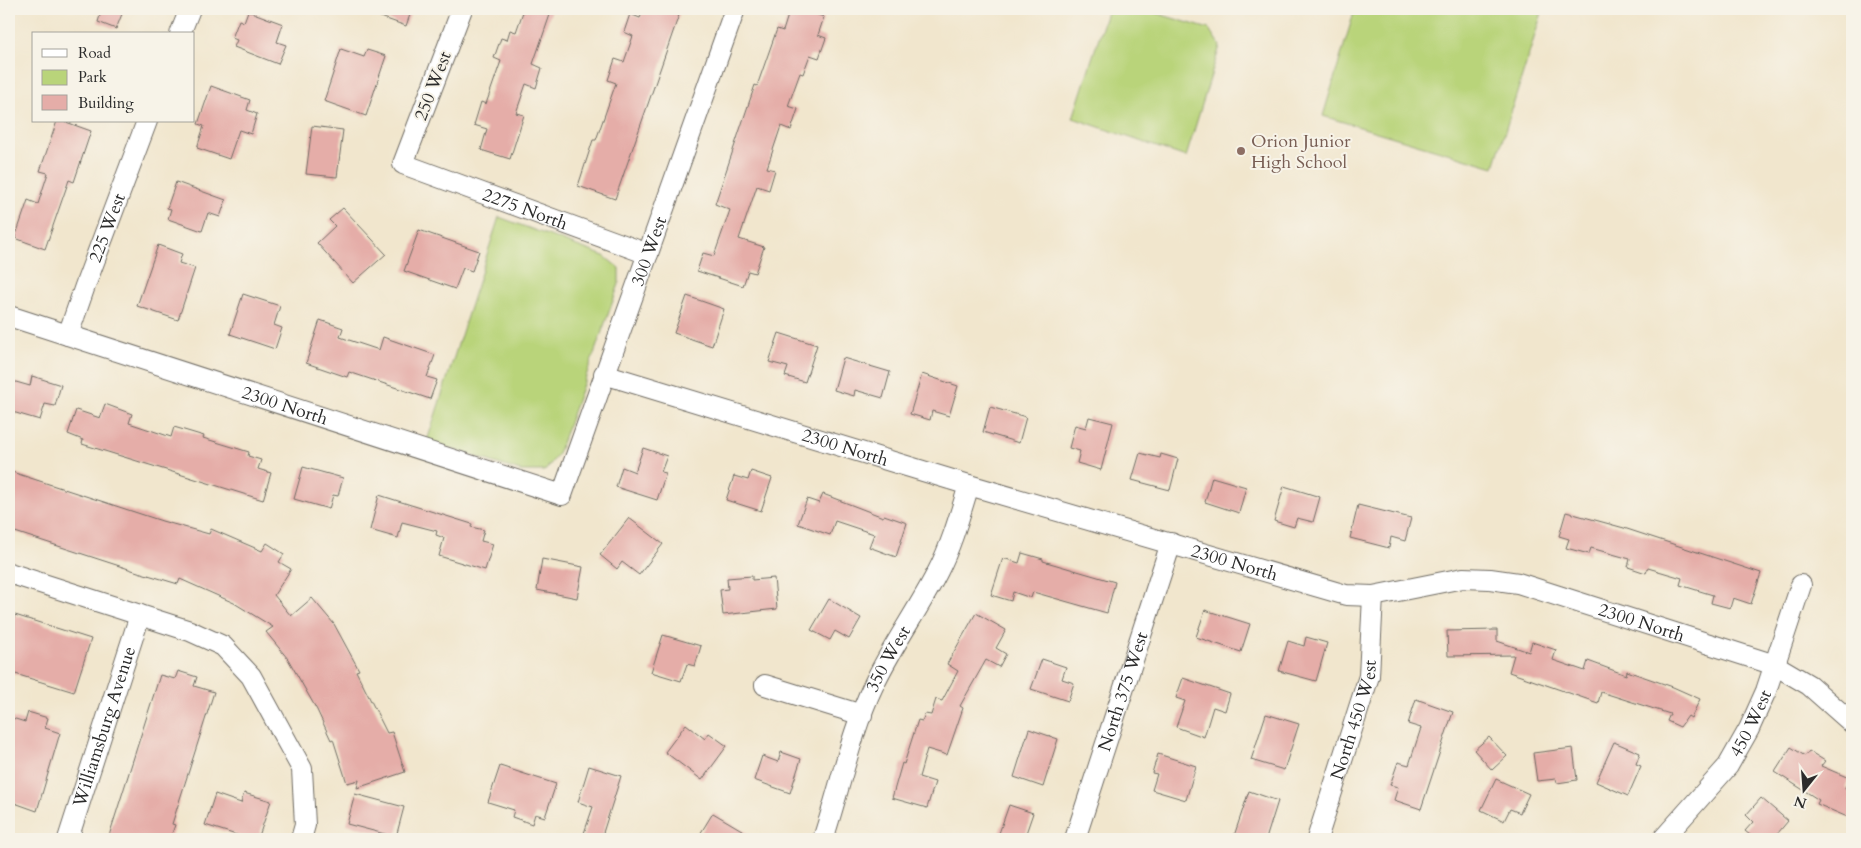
<svg xmlns="http://www.w3.org/2000/svg" width="1861" height="848" font-family="Cardo,serif">
  <rect width="100%" height="100%" fill="#f7f3e8"/>
  <filter id="ink" filterUnits="userSpaceOnUse"><feTurbulence type="fractalNoise" baseFrequency=".02" numOctaves="2"/><feDisplacementMap in="SourceGraphic" scale="10" xChannelSelector="R" yChannelSelector="G"/><feConvolveMatrix kernelMatrix="1 2 1 2 8 2 1 2 1" color-interpolation-filters="sRGB"/></filter>
  <filter id="wash" filterUnits="userSpaceOnUse"><feTurbulence type="fractalNoise" baseFrequency=".0096" numOctaves="4" result="noise"/><feDisplacementMap in="SourceGraphic" scale="20" xChannelSelector="R" yChannelSelector="G"/><feGaussianBlur stdDeviation="1.12" result="paint"/><feColorMatrix in="noise" values="0 0 0 0 0 0 0 0 0 0 0 0 0 0 0 0 0 1.4 0 .05"/><feComposite in="paint" operator="in"/></filter>
  <g filter="url(#wash)">
    <rect width="100%" height="100%" fill="#f1e6cd"/>
    <path fill="#b9d47a" stroke="#728052" d="M1108 9H1142L1209 29 1220 46 1186 157 1073 118Z
      M1355 9H1543L1494 167 1323 116Z
      M499 217 604 256 619 268V284L558 454 545 471H520L427 441Z"/>
    <g id="blocks">
      <path fill="#e5ada8" d="M102 9H124L116 29 98 22Z
        M364 9H412L406 26 364 11Z
        M524 9H552L533 64 542 68 536 88 526 84 516 113 524 115 510 159 481 150 487 129 474 125 481 102 486 104 501 61 494 58 501 38 507 40 510 30 516 32Z
        M644 9H681L615 199 578 186 593 140H596L616 83 608 80 615 59 624 62 633 36 624 32 630 14 640 18Z
        M790 9H802L824 17 818 35 826 38 819 58 810 55 803 74 800 73 788 106 798 109 791 130 781 126 767 168 775 170 769 190 757 186 739 239 764 247 755 273 748 271 743 286 697 271 703 253 714 256 730 210 715 204 755 85 757 86 777 29 783 31Z
        M248 11 283 24 277 42 286 45 278 64 234 47 237 40 232 38 239 20 244 22Z
        M341 49 364 57 367 50 386 56 366 116 324 101Z
        M211 86 250 100 247 110 257 114 251 134 239 130 229 159 197 148 204 126 198 124Z
        M57 121H63L91 131 74 182 69 180 45 249 15 238 28 200 38 204 48 173 40 171Z
        M312 126 343 130 337 177 306 174Z
        M176 182 226 200 220 217 208 213 202 231 168 219 171 209 167 208Z
        M343 208 386 254 353 283 317 243 335 226 329 220Z
        M419 230 479 251 472 271 463 268 455 289 404 271Z
        M158 245 182 254 179 263 195 268 178 320 137 306Z
        M243 294 280 306 274 325 282 328 275 349 230 334Z
        M687 296 724 309 712 346 674 333Z
        M320 320 343 328 340 337 379 350 383 337 435 355 427 377 437 380 430 399 349 372 347 377 306 363Z
        M779 333 817 345 805 382 785 376 788 367 769 362Z
        M843 358 890 372 883 398 855 390 854 396 834 390Z
        M922 374 958 386 949 416 932 411 930 420 910 414Z
        M32 376 61 385 55 406 45 404 40 420 9 411V380L30 386Z
        M105 404 132 414 129 423 171 437 174 427 204 436 203 438 249 452 248 456 261 460 258 469 271 473 263 500 82 444 83 440 68 434 76 410 100 418Z
        M990 407 1026 417 1019 443 983 432Z
        M1089 417 1113 423 1101 470 1077 463 1080 451 1069 448 1075 425 1086 428Z
        M643 448 667 456 661 472 666 473 657 500 616 487 622 467 635 472Z
        M1140 453 1160 458 1161 454 1178 459 1170 490 1132 480Z
        M303 467 343 478 338 496 333 495 329 509 294 499Z
        M9 471 162 521 209 534 211 529 262 551 267 543 284 554 279 562 291 569 274 595 291 616 312 598 334 624 359 670 356 671 387 733 392 732 405 772 357 788 359 780 347 783 333 739 331 740 317 710 288 659 266 632 273 627 234 603 180 579 178 584 138 572 9 530Z
        M751 471 772 478 761 511 726 500 734 476 748 480Z
        M1212 477 1246 487 1239 513 1205 502Z
        M1284 486 1320 497 1313 522 1297 518 1294 527 1274 521Z
        M823 494 883 517 884 515 907 523 896 557 869 547 874 534 835 521 830 535 798 524 807 499 819 503Z
        M379 495 472 524 471 527 484 530 481 541 493 544 485 570 439 556 444 538 436 535 437 531 402 522 398 538 370 530Z
        M1358 505 1411 518 1405 541 1391 537 1389 548 1350 538Z
        M1566 512 1624 528 1761 573 1751 604 1733 598 1730 608 1711 603 1713 595 1680 585 1682 578 1648 568 1646 573 1628 567 1630 559 1591 548 1589 554 1566 548 1569 539 1559 536Z
        M629 518 663 544 639 575 622 562 617 569 600 555Z
        M1022 553 1043 559V561L1115 582 1107 613 1033 592 1031 598 1013 592 1011 601 991 595 1003 558 1019 563Z
        M542 559 583 567 577 598 537 590Z
        M752 576V580L774 578 777 609 723 615 720 590 728 589 727 578Z
        M829 599 861 618 849 639 835 631 830 640 811 630Z
        M1205 610 1250 624 1241 652 1196 637Z
        M976 613 1006 630 996 648 1006 654 999 667 986 660 960 706 963 708 947 755 927 749 919 777 935 782 927 808 892 798 902 763 904 764 918 720 922 721 925 714 931 715 936 699 942 701 958 671 947 664Z
        M15 615 91 639 74 692 9 672V632Z
        M1497 630V641L1529 652 1532 642 1556 650 1553 660 1585 671 1588 661 1626 675 1627 671 1673 687 1700 699 1691 718 1688 716 1680 727 1667 721 1670 714 1601 692 1598 703 1509 672 1514 655 1448 656 1447 631Z
        M663 635 701 646 695 666 687 664 681 681 651 672Z
        M1306 637 1327 643 1316 681 1279 671 1288 641 1304 646Z
        M1042 659 1066 667 1062 679 1074 683 1068 701 1031 689Z
        M178 671 197 677 194 686 214 692 172 824 175 825 170 839H108L160 675 175 679Z
        M1183 678 1230 694 1225 711 1213 707 1204 737 1176 727 1185 701 1176 698Z
        M1416 699 1453 712 1421 809 1394 800 1398 787 1390 785 1398 762 1409 765 1421 728 1408 724Z
        M28 712 48 718 45 728 60 733 37 811 9 801V717L25 722Z
        M1266 714 1299 724 1284 770 1251 760Z
        M686 724 705 739 709 733 727 746 702 780 665 752Z
        M1029 729 1058 739 1043 787 1014 777Z
        M1489 737 1507 756 1492 770 1474 750Z
        M1614 742 1640 753 1636 764 1641 766 1628 796 1596 782Z
        M1791 747 1805 756 1809 751 1825 761 1821 766 1849 778 1845 788 1852 791V819L1817 804 1819 800 1775 772Z
        M1573 748 1577 780 1557 783 1556 779 1537 781 1533 753Z
        M781 752 801 759 790 793 754 780 762 756 778 762Z
        M1158 754 1196 766 1186 800 1152 790 1157 774 1152 773Z
        M500 766 556 784 545 817 535 814 532 824 512 817 514 810 488 802Z
        M589 766 621 776 601 839H582L593 807 578 802Z
        M1496 779 1529 794 1520 813 1510 809 1504 821 1481 810Z
        M1249 791 1278 801 1266 839H1233Z
        M244 793 271 801 258 839H249L205 825 215 794 241 803Z
        M355 794 404 807 396 837 347 824Z
        M1761 798 1788 821 1773 839H1755L1745 831 1753 822 1746 815Z
        M1009 805 1033 813 1024 839H997Z
        M713 813 757 839H697Z"/>
    </g>
  </g>
  <g filter="url(#ink)">
    <use href="#blocks" fill-opacity="0" stroke="#706c64" stroke-width="1"/>
    <g fill="none" stroke-linecap="round" stroke-linejoin="round">
      <defs>
        <g id="street">
          <path id="s1" d="M462 9 403 164 648 254"/>
          <path d="M180 34 190 9"/>
          <path id="s2" d="M9 316 562 495 735 9"/>
          <path id="s3" d="M68 335 85 286 147 121"/>
          <path id="s4" d="M604 374 969 485 1346 595 1373 596 1463 578 1490 579 1518 583 1775 665 1809 685 1852 723"/>
          <path d="M9 573 190 631 223 646 251 676 302 769 305 825 301 839"/>
          <path d="M765 685 862 715"/>
          <path id="s5" d="M68 839 140 615"/>
          <path id="s6" d="M823 839C840 788 851 732 874 684 893 644 919 609 938 571 952 544 960 514 969 485"/>
          <path id="s7" d="M1075 839 1171 543"/>
          <path id="s8" d="M1317 839 1369 676 1373 596"/>
          <path id="s9" d="M1663 839 1728 766 1749 729 1766 691 1801 585"/>
        </g>
      </defs>
      <use href="#street" stroke="#706c64" stroke-width="22"/>
      <use href="#street" stroke="#fff" stroke-width="20"/>
    </g>
  </g>
  <circle fill="#8d6e63" stroke="#f7f3e8" stroke-width="2" cx="1241" cy="151" r="5"/>
  <g text-anchor="middle" dominant-baseline="central" stroke-width="4" stroke-linejoin="round" paint-order="stroke">
    <g font-size="18" fill="#2b2b2b" stroke="#f7f3e8">
      <text transform="translate(433 86) rotate(-69)">250 West</text>
      <text stroke="none"><textPath href="#s1" startOffset="296">2275 North</textPath></text>
      <text stroke="none"><textPath href="#s3" startOffset="114">225 West</textPath></text>
      <text stroke="none"><textPath href="#s2" startOffset="840">300 West</textPath></text>
      <text stroke="none"><textPath href="#s2" startOffset="290">2300 North</textPath></text>
      <text stroke="none"><textPath href="#s4" startOffset="252">2300 North</textPath></text>
      <text stroke="none"><textPath href="#s4" startOffset="658">2300 North</textPath></text>
      <text stroke="none"><textPath href="#s4" startOffset="1078">2300 North</textPath></text>
      <text stroke="none"><textPath href="#s6" startOffset="192">350 West</textPath></text>
      <text stroke="none"><textPath href="#s7" startOffset="155">North 375 West</textPath></text>
      <text stroke="none"><textPath href="#s8" startOffset="125">North 450 West</textPath></text>
      <text stroke="none"><textPath href="#s9" startOffset="146">450 West</textPath></text>
      <text stroke="none"><textPath href="#s5" startOffset="118">Williamsburg Avenue</textPath></text>
    </g>
    <g font-size="18" fill="#785e54" stroke="#f7f3e8" text-anchor="start">
      <text x="1251" y="141">Orion Junior<tspan x="1251" dy="21">High School</tspan></text>
    </g>
  </g>
  <rect width="1861" height="848" fill="none" stroke="#f7f3e8" stroke-width="30"/>
  <rect x="32" y="32" width="162" height="90" fill="#f7f3e8" stroke="#a5a39c"/>
  <rect x="42" y="49" width="25" height="8" fill="#ffffff" stroke="#a5a39c"/>
  <text x="78" y="58" font-size="15" fill="#2b2b2b">Road</text>
  <rect x="42" y="70" width="25" height="15" fill="#b9d47a" stroke="#a5a39c"/>
  <text x="78" y="82" font-size="15" fill="#2b2b2b">Park</text>
  <rect x="42" y="95" width="25" height="15" fill="#e5ada8" stroke="#a5a39c"/>
  <text x="78" y="108" font-size="15" fill="#2b2b2b">Building</text>
  <g transform="translate(1804 790) rotate(197)" stroke="#f7f3e8" stroke-width="4" paint-order="stroke">
  <path d="M0-4L9 19L0 12L-9 19Z" fill="#2b2b2b"/>
  <text y="-8" font-size="14" font-weight="bold" text-anchor="middle" fill="#2b2b2b">N</text>
  </g>
</svg>
